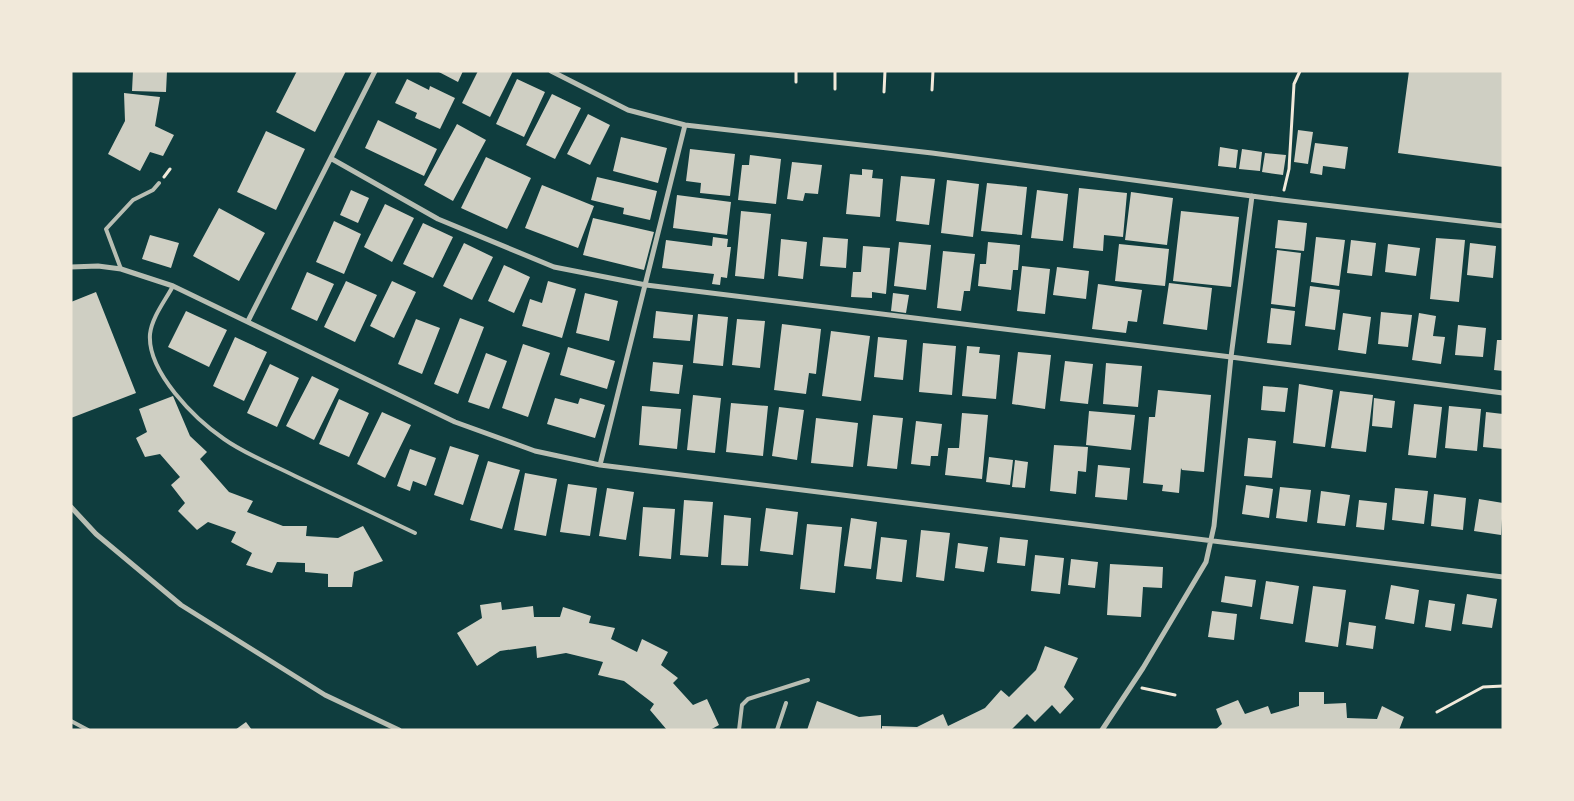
<svg xmlns="http://www.w3.org/2000/svg" width="1574" height="801" font-family="'Times New Roman',serif">
  <rect width="100%" height="100%" fill="#0f3d3e"/>
  <path fill="#cfcfc3" d="M133 71H167L166 92 132 91Z
    M297 71H346L315 132 276 112Z
    M437 71H463L458 82Z
    M478 71H513L490 117 462 103Z
    M1409 71H1503V167L1398 153Z
    M407 79 429 90 430 86 455 98 440 129 415 118 417 113 395 103Z
    M517 79 545 92 524 137 496 124Z
    M124 93 160 97 155 126 174 135 163 156 150 152 140 171 108 154 125 121Z
    M552 94 581 108 555 159 526 145Z
    M588 114 610 125 590 165 567 154Z
    M378 120 437 149 424 176 365 148Z
    M457 124 486 140 453 201 424 185Z
    M1298 130 1313 132 1308 164 1294 162Z
    M266 131 305 149 276 210 237 192Z
    M621 137 667 148 658 183 613 171Z
    M1315 143 1348 147 1345 169 1323 166 1322 175 1310 173Z
    M1220 147 1238 150 1236 168 1218 166Z
    M690 149 735 154 730 196 700 193 701 183 686 181Z
    M1242 149 1262 152 1260 171 1239 169Z
    M1265 153 1286 155 1283 175 1262 172Z
    M750 155 781 159 776 204 738 200 742 165H749Z
    M486 157 531 178 507 229 461 208Z
    M792 162 822 165 818 194 805 193 803 201 787 199Z
    M862 169 873 170 872 178 883 179 880 217 846 214 850 174 862 175Z
    M901 176 935 179 929 225 896 221Z
    M597 177 657 191 650 220 623 214 624 208 591 200Z
    M947 180 979 184 973 237 941 233Z
    M987 183 1027 187 1022 235 981 231Z
    M542 185 594 206 578 248 525 228Z
    M1079 188 1127 193 1123 237 1104 235 1103 251 1073 248Z
    M351 190 369 198 358 223 340 215Z
    M1037 190 1068 194 1063 241 1031 238Z
    M1131 192 1173 198 1167 245 1125 240Z
    M677 195 731 202 727 235 673 228Z
    M385 204 414 218 392 262 364 247Z
    M219 208 265 233 239 281 193 256Z
    M741 211 771 214 764 279 735 276Z
    M1181 211 1239 217 1231 287 1173 281Z
    M593 218 654 232 644 270 583 255Z
    M1278 220 1307 223 1304 251 1275 248Z
    M334 221 361 234 344 274 316 262Z
    M423 223 453 237 433 278 403 264Z
    M150 235 179 243 171 268 142 259Z
    M713 237 728 239 727 247H731L727 278 721 277 720 285 712 284 714 274 662 268 666 240 712 246Z
    M823 237 848 239 846 268 820 266Z
    M1316 237 1345 240 1339 286 1311 282Z
    M1436 238 1465 240 1459 302 1430 299Z
    M781 239 807 242 803 279 778 276Z
    M1351 240 1376 243 1372 276 1347 273Z
    M899 242 931 245 926 290 894 286Z
    M988 242 1020 245 1018 270H1013L1011 290 978 286 980 264H986Z
    M464 243 493 257 472 300 443 286Z
    M1470 243 1496 246 1493 278 1467 275Z
    M1119 244 1169 249 1165 286 1115 281Z
    M1388 244 1420 248 1416 276 1385 272Z
    M863 246 890 248 886 294 872 292V298L851 297 853 272H861Z
    M1277 250 1301 253 1295 307 1271 304Z
    M943 251 975 254 970 291H964L961 311 937 308Z
    M504 265 530 277 514 313 488 301Z
    M1022 266 1050 269 1045 314 1017 311Z
    M1057 267 1089 271 1086 299 1053 295Z
    M307 272 334 284 317 321 291 309Z
    M346 281 377 295 355 342 324 327Z
    M392 281 416 292 394 338 370 326Z
    M548 281 576 289 562 338 522 326 530 299 542 303Z
    M1169 283 1212 288 1207 330 1163 324Z
    M1098 284 1142 290 1137 322 1128 321 1126 333 1092 329Z
    M1310 286 1340 290 1335 330 1305 326Z
    M96 292 136 393 71 418V302Z
    M585 293 618 301 609 341 576 333Z
    M893 293 909 295 906 313 891 311Z
    M1271 308 1295 311 1291 345 1267 343Z
    M186 311 227 330 209 367 168 347Z
    M656 311 693 315 690 341 653 338Z
    M1381 312 1412 315 1408 347 1378 344Z
    M1343 313 1371 317 1366 354 1338 350Z
    M1419 313 1436 316 1433 336 1445 337 1441 364 1412 360Z
    M698 314 728 317 723 366 693 363Z
    M460 318 484 327 458 394 434 384Z
    M416 319 440 328 422 374 398 364Z
    M737 319 765 321 760 368 732 365Z
    M782 324 821 329 816 374 809 373 806 394 774 390Z
    M1458 325 1486 328 1483 357 1455 355Z
    M831 331 870 336 861 401 822 396Z
    M235 337 267 352 244 401 213 386Z
    M878 337 907 340 903 380 874 377Z
    M1497 340H1503V371L1494 370Z
    M923 343 956 346 952 395 919 392Z
    M523 344 550 353 528 417 502 408Z
    M967 346 980 347 979 353 1000 355 996 399 962 396Z
    M568 347 615 361 607 389 560 375Z
    M1018 352 1051 355 1045 409 1012 404Z
    M486 353 507 361 489 409 468 402Z
    M1065 361 1093 364 1088 404 1060 401Z
    M653 362 683 365 679 394 650 391Z
    M1106 363 1142 366 1138 407 1103 404Z
    M270 364 299 378 277 427 247 413Z
    M312 376 339 389 314 440 286 426Z
    M1299 384 1333 390 1325 447 1293 443Z
    M1263 386 1288 388 1285 412 1261 410Z
    M1158 390 1211 395 1204 472 1182 470 1181 468 1179 493 1162 491 1163 485 1143 483 1149 417H1155Z
    M1340 391 1373 395 1366 452 1331 448Z
    M693 395 721 398 715 453 687 450Z
    M173 396 190 436 207 452 200 459 229 492 253 501 247 512 283 526H307L306 536 338 538 363 526 383 561 354 572 352 587H328V574L305 572V563L277 562 272 573 246 565 252 553 231 542 236 532 208 522 197 530 178 511 185 503 171 485 180 477 160 454 145 457 136 438 147 432 139 409Z
    M555 398 578 404 580 398 605 405 595 438 547 424Z
    M1374 398 1395 401 1392 428 1372 426Z
    M339 399 369 413 349 457 319 444Z
    M731 403 768 406 763 456 726 452Z
    M1414 404 1442 407 1436 458 1408 455Z
    M642 406 681 409 677 449 639 445Z
    M1449 406 1481 409 1477 451 1445 448Z
    M779 407 804 410 797 460 772 456Z
    M1089 411 1135 415 1131 450 1086 445Z
    M382 412 411 425 385 478 357 464Z
    M1486 412 1503 414V449L1483 447Z
    M962 413 988 415 982 479 945 475 948 448H959Z
    M873 415 903 418 897 469 867 466Z
    M816 418 858 423 853 467 811 463Z
    M916 421 942 424 938 456H931L930 466 911 464Z
    M1248 438 1276 441 1272 478 1244 476Z
    M1054 445 1088 447 1086 472 1078 471 1076 494 1050 491Z
    M450 446 479 455 463 505 434 495Z
    M410 449 436 458 426 486 413 481 410 491 397 486Z
    M989 457 1013 460 1010 485 986 482Z
    M1015 460 1028 462 1025 488 1012 487Z
    M488 461 520 470 502 529 470 520Z
    M1098 465 1130 468 1127 500 1095 497Z
    M525 473 557 479 546 536 514 530Z
    M568 484 597 488 590 536 560 532Z
    M1246 485 1273 489 1269 518 1242 514Z
    M1280 487 1311 490 1307 522 1276 518Z
    M607 488 634 492 626 540 599 536Z
    M1395 488 1428 491 1424 524 1392 520Z
    M1321 491 1350 495 1345 526 1317 523Z
    M1434 494 1466 498 1463 530 1431 526Z
    M1479 499 1503 503 1501 535 1474 531Z
    M684 500 713 502 708 557 680 555Z
    M1359 500 1387 503 1384 530 1356 527Z
    M643 507 675 509 671 559 639 556Z
    M766 508 798 512 793 555 760 551Z
    M724 515 751 518 748 566 721 565Z
    M851 518 877 522 871 569 844 566Z
    M807 524 842 527 835 593 800 589Z
    M921 530 950 533 944 581 916 577Z
    M881 537 907 540 902 582 876 579Z
    M1000 537 1028 540 1025 566 997 563Z
    M958 543 988 547 984 572 955 568Z
    M1035 555 1064 558 1060 594 1031 591Z
    M1071 559 1098 562 1095 588 1068 585Z
    M1110 564 1163 567 1162 588 1143 587 1141 617 1107 615Z
    M1225 576 1256 580 1252 607 1221 602Z
    M1266 581 1299 586 1293 624 1260 619Z
    M1391 585 1419 590 1414 624 1385 619Z
    M1313 586 1346 590 1338 647 1305 642Z
    M1467 594 1497 599 1492 628 1462 624Z
    M1429 600 1455 604 1451 631 1425 627Z
    M501 602 502 610 533 606 534 617H560L563 607 591 616 589 623 615 628 611 639 637 652 642 639 668 652 661 665 678 678 673 683 693 705 707 699 719 725 710 730H667L650 710 654 704 624 681 598 675 603 662 566 653 537 658 536 646 500 651 477 666 457 633 482 618 480 605Z
    M1212 611 1237 614 1234 640 1208 637Z
    M1349 622 1376 626 1373 649 1346 645Z
    M1045 646 1078 658 1064 687 1074 699 1060 714 1052 705 1035 722 1027 714 1011 730H882V726L917 727 943 714 948 726 985 708 1001 690 1009 697 1036 670Z
    M1299 692H1324V704L1346 703 1347 718 1377 719 1382 706 1404 717 1399 730H1215L1222 724 1216 709 1238 700 1245 714 1268 706 1271 714 1299 706Z
    M817 701 859 717 881 715V730H807Z
    M246 722 252 730H235Z"/>
  <g fill="none" stroke-linecap="round" stroke-linejoin="round">
    <path stroke="#f1e9da" stroke-width="3" d="M796 82V71
      M835 89V71
      M932 90 933 71
      M884 92 885 71
      M164 177 170 169
      M1284 190 1289 169 1294 84 1300 71
      M1142 688 1175 695
      M1437 712 1483 687 1503 686"/>
    <path stroke="#b8beb3" stroke-width="4" d="M121 269 106 229 133 200 153 190 159 183
      M173 286C165 301 152 317 150 334 147 372 195 419 224 439 245 454 271 464 295 476 335 495 375 514 415 533
      M71 721 88 730
      M739 730 742 705 748 699 808 680
      M777 730 786 703"/>
    <path stroke="#b8beb3" stroke-width="5" d="M551 71 628 110 685 125 932 153 1282 200 1503 226
      M332 159 438 219 554 267 646 285 1231 357 1503 393
      M71 267 98 266 121 269 173 286 455 422 535 451 600 465 1503 577
      M248 321 375 71
      M600 465 685 125
      M71 507 96 534 181 605 325 695 399 730
      M1102 730 1143 668 1206 562 1214 526 1231 357 1252 196"/>
  </g>
  <rect width="1574" height="801" fill="none" stroke="#f1e9da" stroke-width="145"/>
</svg>
